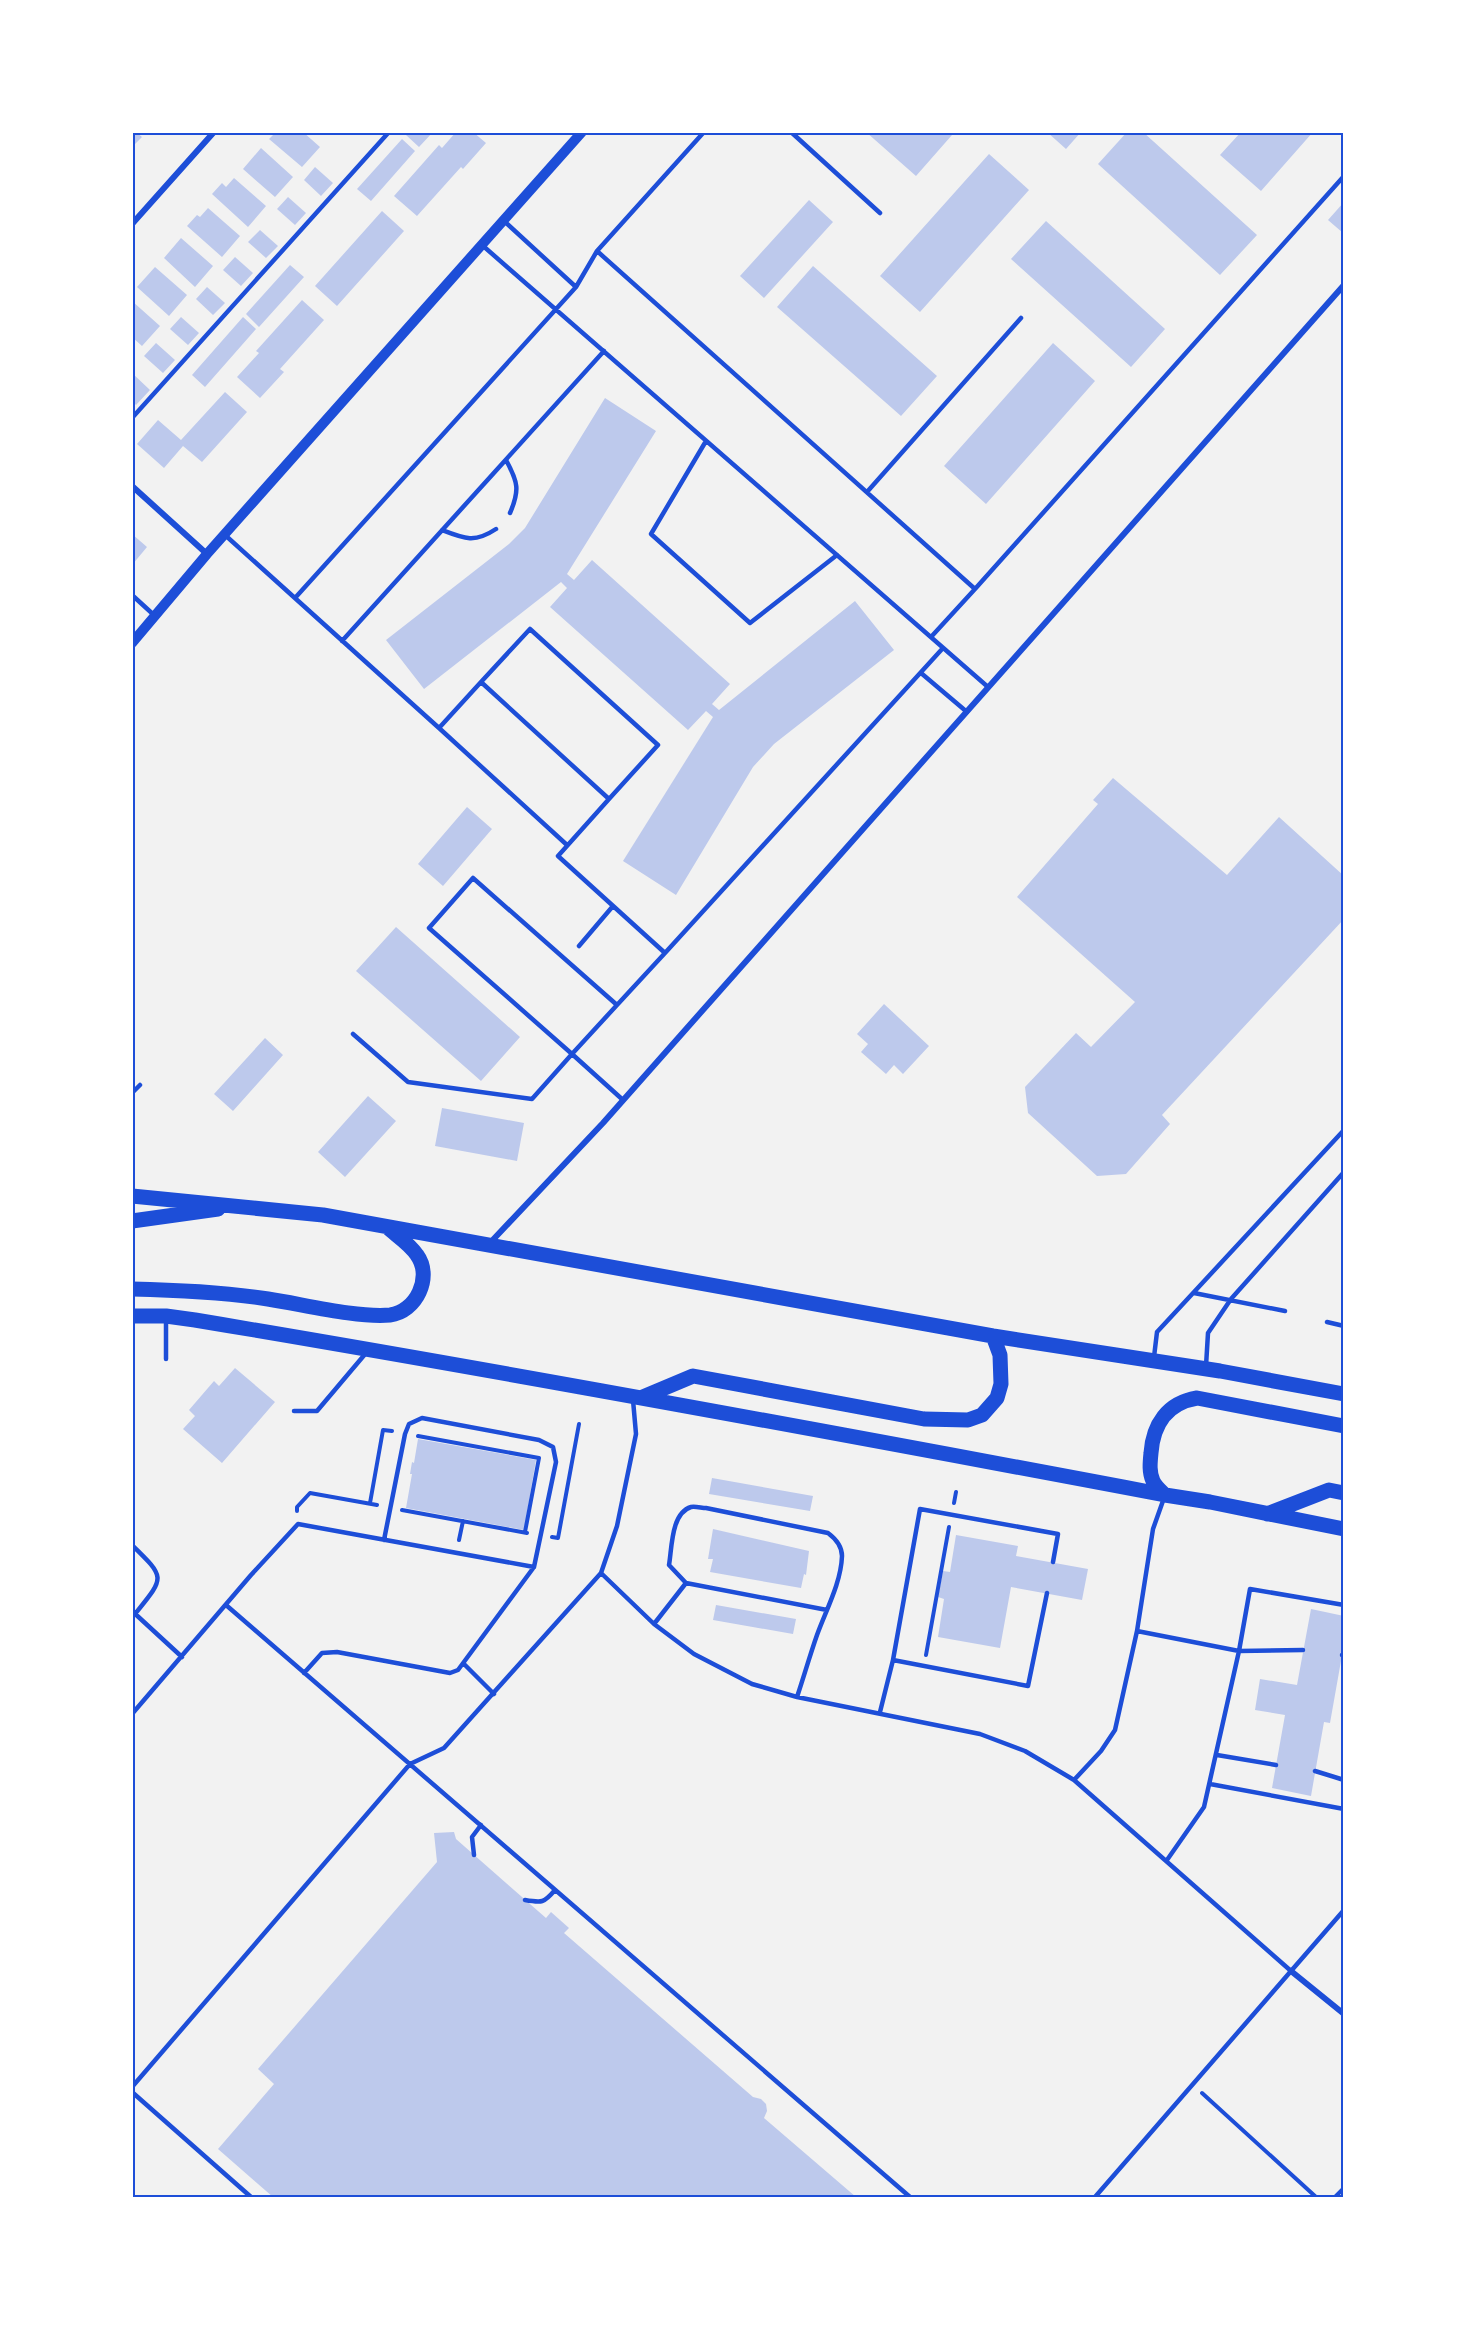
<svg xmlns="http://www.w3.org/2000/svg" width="1476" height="2329" font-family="Ubuntu,sans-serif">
  <rect width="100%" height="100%" fill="#f2f2f2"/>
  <path fill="#bdc9ec" d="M132 132H136L142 137 132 147Z
    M276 132H303L320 147 302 167 269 139Z
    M409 132H433L419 147 406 135Z
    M456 132H473L486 143 463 169 461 167 417 216 394 196 439 145 442 148Z
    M866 132H949L952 135 916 176Z
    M1047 132H1081L1066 149Z
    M1127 132H1143L1257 235 1220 275 1098 164Z
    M1241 132H1313L1261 191 1220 155Z
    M402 139 415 151 371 201 357 189Z
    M261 148 293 177 275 197 243 169Z
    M989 154 1029 190 920 312 880 276Z
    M315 167 333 183 321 196 304 180Z
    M234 178 266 206 248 227 212 194 222 183 226 187Z
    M288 197 306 213 295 225 277 209Z
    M809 200 833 222 764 298 740 276Z
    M1344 202V231L1343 233 1328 220Z
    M208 208 240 236 222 257 187 226 197 215 200 217Z
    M382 211 404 231 337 306 315 286Z
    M1046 221 1165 329 1131 367 1011 259Z
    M260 230 278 246 266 258 248 242Z
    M181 238 213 266 195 287 164 258Z
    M235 257 253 273 241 286 223 270Z
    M290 265 304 277 259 327 246 314Z
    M813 266 937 376 901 416 777 307Z
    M155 267 187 295 169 316 137 287Z
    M207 287 225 303 213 315 196 299Z
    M302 300 324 320 280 369 284 372 260 398 237 377 259 353 256 351Z
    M132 301 160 326 142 346 132 337Z
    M181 317 199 333 188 345 170 329Z
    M243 317 256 329 205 387 192 375Z
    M156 343 175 360 163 373 144 356Z
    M1053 343 1095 381 986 504 944 466Z
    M132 373 150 390 136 405 132 401Z
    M225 392 247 412 202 462 183 446 164 468 137 444 158 420 181 440Z
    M605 398 656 431 567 574 574 580 592 560 730 684 712 704 719 710 855 601 894 650 774 744 753 767 676 895 623 861 713 717 706 711 688 730 550 607 567 588 561 582 424 689 386 640 509 544 525 528Z
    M132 534 147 547 132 565Z
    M1113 778 1227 875 1279 817 1344 876V919L1162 1115 1170 1124 1126 1174 1097 1176 1028 1113 1025 1087 1076 1033 1091 1047 1135 1002 1017 897 1098 804 1093 800Z
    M467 807 492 829 443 886 418 864Z
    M396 927 520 1037 481 1081 356 971Z
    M884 1004 929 1046 903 1074 894 1065 886 1074 861 1052 868 1044 857 1034Z
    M265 1038 283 1055 233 1111 214 1094Z
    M368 1096 396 1121 345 1177 318 1152Z
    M442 1108 524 1123 517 1161 435 1146Z
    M235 1368 275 1402 222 1463 183 1429 195 1416 189 1410 214 1381 219 1386Z
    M418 1439 536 1460 524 1530 406 1508 412 1474H410L412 1462 414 1463Z
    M712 1478 813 1496 810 1511 709 1494Z
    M713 1529 809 1551 806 1575 804 1574 801 1588 710 1572 713 1559H708Z
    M956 1535 1018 1546 1016 1556 1088 1569 1082 1600 1011 1587 1000 1648 938 1637 944 1599 938 1597 943 1571 950 1572Z
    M716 1605 796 1619 793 1634 713 1620Z
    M1311 1609 1344 1616V1644L1330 1723 1324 1722 1311 1796 1272 1788 1285 1715 1255 1710 1260 1679 1297 1685Z
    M454 1832 456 1839 546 1918 551 1912 569 1928 564 1933 753 2097 761 2099 766 2104 767 2111 764 2118 856 2197H273L218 2149 274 2084 258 2069 437 1862 434 1833Z"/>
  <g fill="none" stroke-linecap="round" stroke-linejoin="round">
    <path stroke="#1d4ed8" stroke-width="4" d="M418 1436 539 1458 525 1532
      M370 1503 383 1430 392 1431
      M954 1503 956 1492
      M402 1510 527 1533
      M297 1511V1507L310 1493 377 1505
      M552 1537 558 1538 579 1424
      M459 1540 463 1521
      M926 1655 949 1527
      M1202 2093 1316 2197
      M1335 2197 1344 2188"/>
    <path stroke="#1d4ed8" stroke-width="4.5" d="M704 132 597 251 975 589 1344 176
      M791 132 880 213
      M504 221 576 287
      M482 245 988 687
      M132 418 389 132
      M706 441 651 534 750 623 837 555
      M506 460C518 482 520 490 510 513
      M867 492 1021 318
      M442 530C465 539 475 543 496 529
      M225 535 439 728 481 682
      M132 595 155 616
      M295 598 576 287 597 251
      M931 637 975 589
      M342 641 604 351
      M921 673 967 712
      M439 728 567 845
      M609 799 658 745 530 629 481 682 609 799 558 856 665 953 943 648
      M579 946 613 906
      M617 1005 665 953
      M353 1034 408 1082 532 1099 572 1054 429 928 473 878 617 1005 572 1054 623 1100
      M132 1093 140 1085
      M1194 1293 1285 1311
      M166 1319V1359
      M1327 1322 1344 1326
      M1154 1357 1157 1332 1344 1130
      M1206 1366 1208 1333 1231 1299 1344 1172
      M294 1411H317L366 1353
      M132 1545C166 1578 165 1577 135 1614
      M601 1573 654 1624 694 1654 752 1684 797 1697 980 1734 1025 1751 1074 1780 1291 1971
      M1047 1593 1028 1686 893 1660 920 1509 1058 1534 1053 1562
      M226 1605 910 2197
      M132 1611 182 1657
      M654 1624 686 1583
      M1137 1631 1239 1651 1303 1650
      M1342 1655H1344
      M464 1664 494 1694
      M304 1673 322 1653 337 1652 450 1673 458 1670 534 1567 556 1462 553 1447 539 1440 422 1418 409 1424 405 1434 384 1540
      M797 1697C804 1676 810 1655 817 1635 826 1610 841 1583 842 1556 842 1546 836 1539 828 1533L706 1508C702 1508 695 1506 691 1507 671 1513 672 1548 669 1565L686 1583 827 1610
      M880 1712 893 1660
      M132 1714 251 1575 298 1524 534 1567
      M1217 1755 1276 1765
      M1315 1771 1344 1780
      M1074 1780 1101 1751 1115 1730 1137 1631 1153 1529 1164 1498
      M1210 1784 1344 1809
      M474 1855 472 1837 481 1825
      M1167 1860 1204 1807 1239 1651 1250 1589 1344 1605
      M525 1900C542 1903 544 1903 555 1890
      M132 2087 410 1764 444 1748 601 1573 617 1526 636 1434 633 1400
      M132 2092 251 2197
      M1095 2197 1344 1910"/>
    <path stroke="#1d4ed8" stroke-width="6" d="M132 224 214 132
      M132 486 207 554
      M489 1244 603 1123 1344 285
      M1291 1971 1344 2014"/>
    <path stroke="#1d4ed8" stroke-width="10" d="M132 643 207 554 582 132"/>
    <path stroke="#1d4ed8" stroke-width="15" d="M132 1196 323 1215 993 1336 1220 1371 1344 1394
      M132 1221 218 1209
      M132 1289C177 1290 223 1292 268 1299 302 1304 357 1318 390 1315 416 1312 433 1277 417 1255 410 1244 397 1236 387 1227
      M132 1316H166L195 1320C519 1374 842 1434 1165 1495L1210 1502 1344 1529
      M643 1397 693 1376 924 1419 968 1420 982 1415 997 1398 1001 1384 1000 1355 993 1336
      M1165 1495C1161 1491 1156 1487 1153 1481 1149 1472 1150 1463 1151 1453 1153 1425 1167 1403 1197 1398L1344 1426
      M1267 1514 1329 1490 1344 1493"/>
  </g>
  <rect width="1476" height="2329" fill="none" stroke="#ffffff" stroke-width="267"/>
  <rect x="134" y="134" width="1208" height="2062" fill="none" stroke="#1d4ed8" stroke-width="2"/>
</svg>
